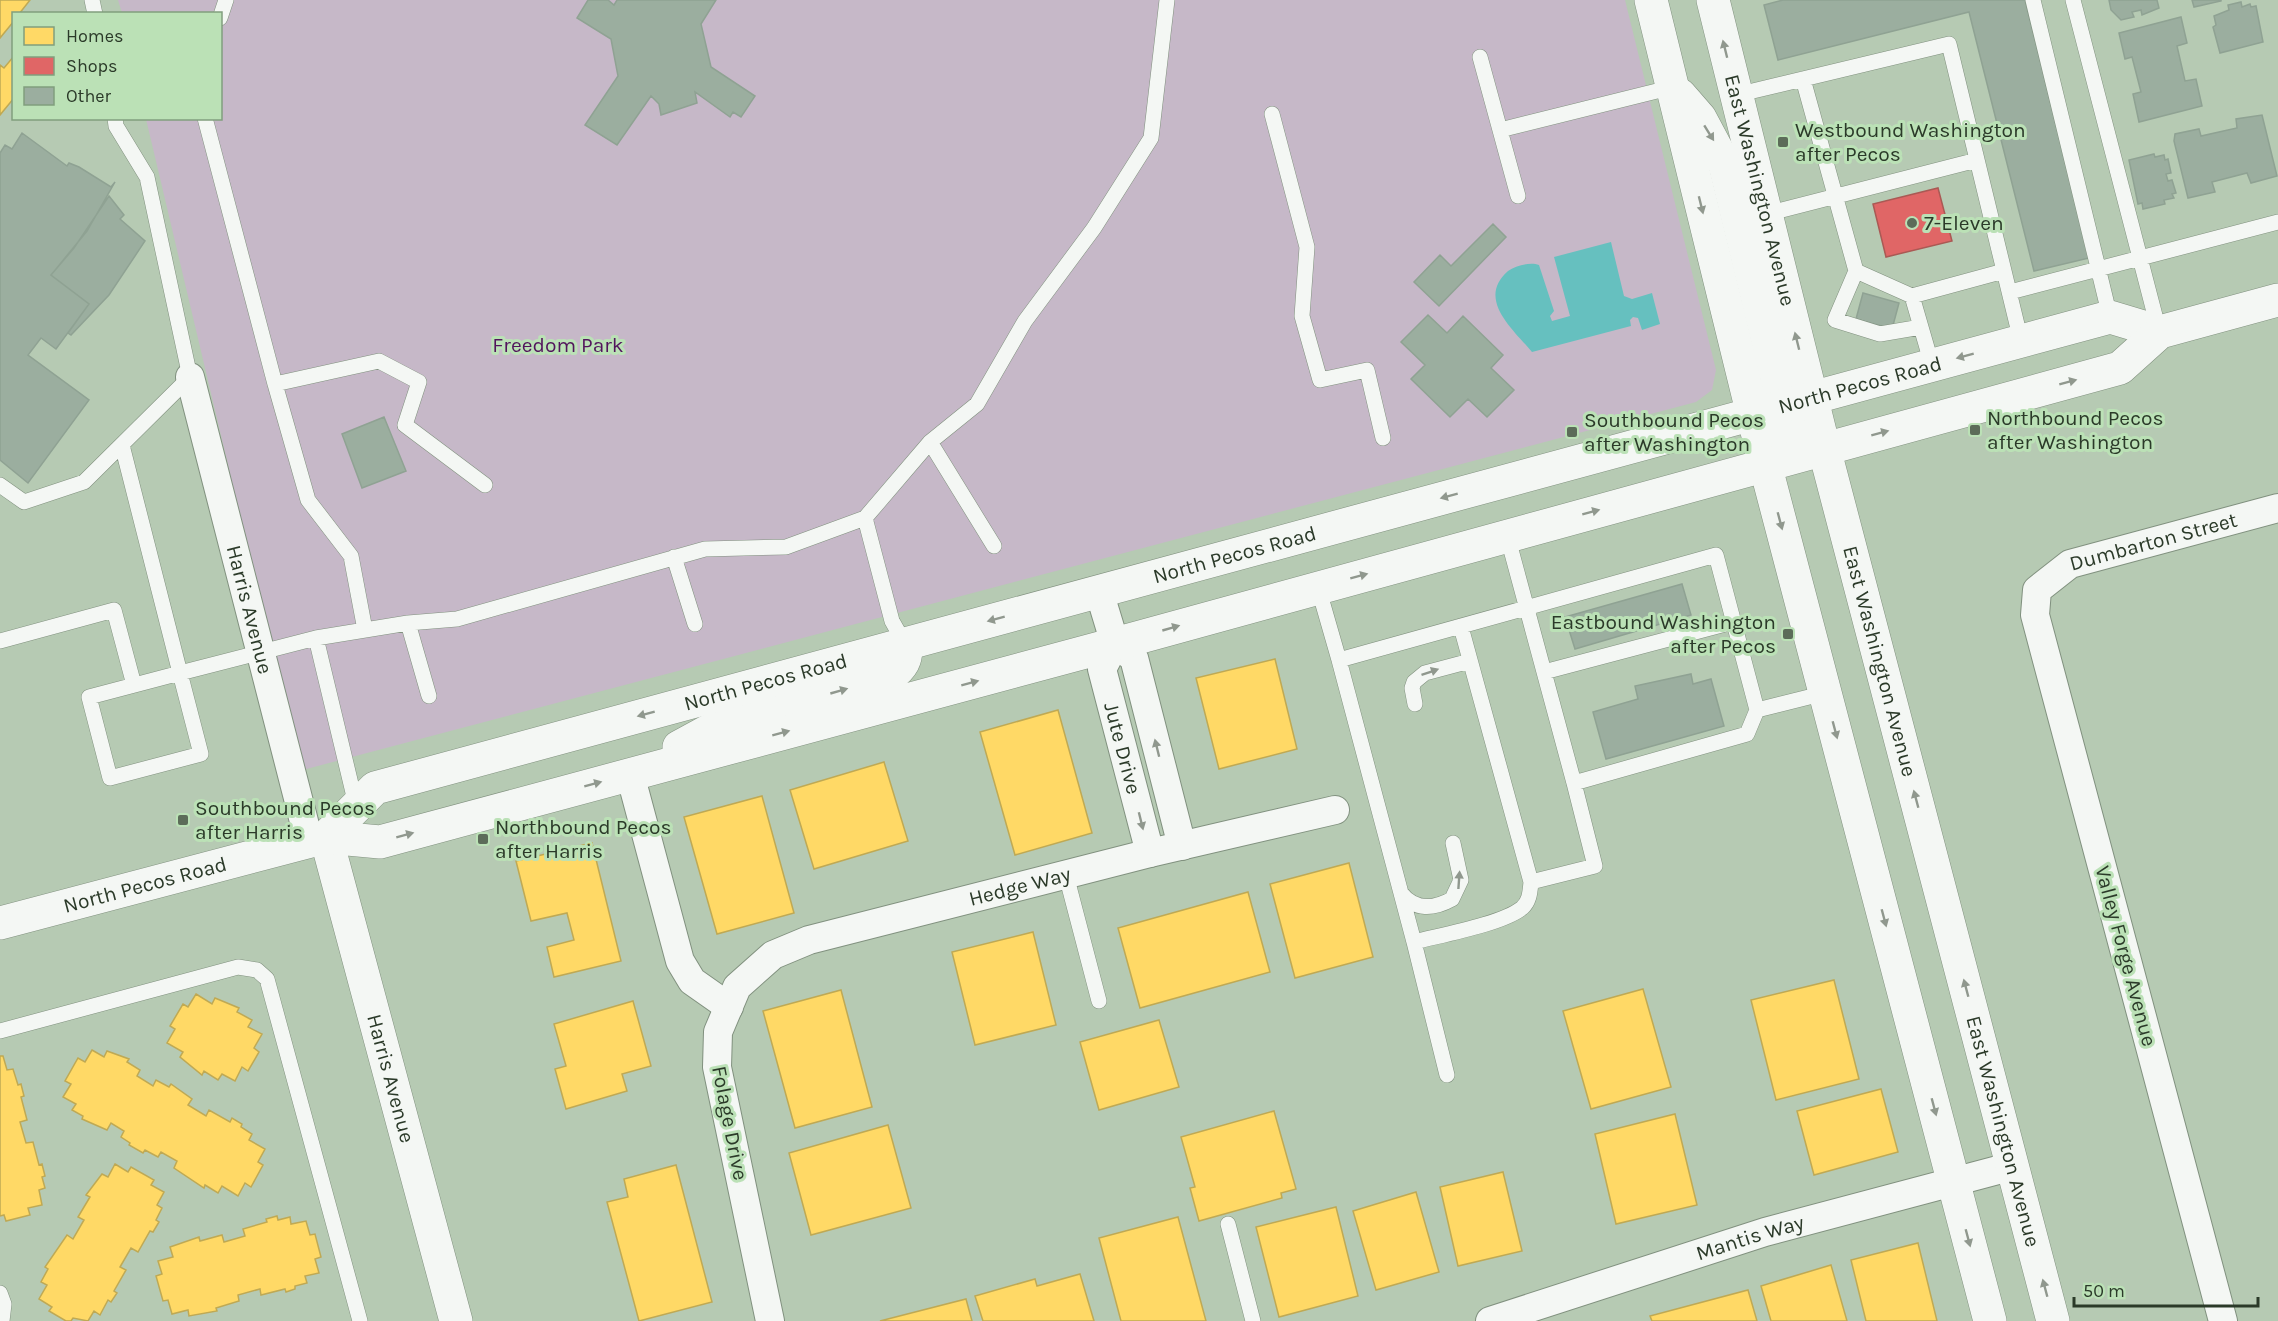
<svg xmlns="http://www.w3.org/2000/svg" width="2278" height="1321" font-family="Karla,sans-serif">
  <rect width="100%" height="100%" fill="#b6cab3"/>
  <path fill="#c6b8c8" d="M118 0H1625L1716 370 1712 390 1696 402 295 772 228 465 146 119 220 118V14L122 13Z"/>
  <path fill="#66c0bf" d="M1611 242 1624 296 1632 299 1652 293 1660 324 1642 330 1638 318 1633 317 1630 320 1631 326 1532 352C1513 329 1476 299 1508 271 1516 265 1531 262 1539 265L1554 311 1550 316 1552 321 1570 316 1554 257Z"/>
  <path fill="#ffd966" stroke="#bfa954" stroke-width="1.5" d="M0 0H30L19 14H14V21L0 38Z
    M14 56V98L0 115V65L4 68Z
    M1275 659 1297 749 1219 769 1196 678Z
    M1058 710 1092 833 1015 855 980 732Z
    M884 762 908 841 814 869 790 790Z
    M762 796 794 913 717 934 684 817Z
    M592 843 621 961 554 977 547 947 574 940 567 913 531 921 516 861Z
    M1349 863 1373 957 1295 978 1270 884Z
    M1248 892 1270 972 1140 1008 1118 928Z
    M1033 932 1056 1025 975 1045 952 952Z
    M1834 980 1859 1079 1776 1100 1751 1000Z
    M1643 989 1671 1087 1591 1109 1563 1011Z
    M841 990 872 1107 795 1128 763 1011Z
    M196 994 212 1004 215 998 239 1008 237 1012 252 1020 248 1027 262 1034 254 1048 259 1052 248 1071 242 1067 235 1081 222 1074 218 1080 204 1071 202 1075 180 1057 183 1052 167 1043 175 1029 170 1026 183 1004 188 1007Z
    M633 1001 651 1066 622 1074 627 1091 566 1109 555 1069 566 1066 554 1024Z
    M1159 1020 1179 1087 1099 1110 1080 1042Z
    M92 1050 104 1057 107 1051 129 1059 127 1062 140 1070 137 1076 153 1086 156 1080 169 1087 171 1084 192 1099 188 1105 206 1116 209 1110 230 1122 232 1118 242 1124 241 1127 252 1134 249 1140 265 1149 258 1162 263 1165 251 1187 245 1183 238 1196 222 1186 218 1193 205 1185 204 1188 174 1168 177 1161 161 1152 158 1157 145 1150 143 1153 129 1145 130 1143 121 1137 124 1131 111 1123 107 1130 82 1119 83 1116 72 1110 76 1104 63 1097 71 1084 65 1081 78 1058 85 1062Z
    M0 1056H3L7 1070 13 1069 18 1085 21 1084 24 1096 21 1097 27 1120 20 1122 26 1143 33 1142 39 1165 42 1164 45 1176 42 1177 45 1188 39 1190 42 1205 28 1208 30 1215 6 1221 4 1215 0 1216Z
    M1881 1089 1898 1152 1814 1175 1797 1111Z
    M1274 1111 1296 1189 1281 1193 1282 1198 1199 1221 1190 1188 1195 1187 1181 1137Z
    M1675 1114 1697 1205 1616 1224 1595 1134Z
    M888 1125 911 1208 811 1235 789 1153Z
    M115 1164 128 1172 131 1167 154 1180 151 1185 164 1192 157 1205 162 1208 156 1220 159 1222 153 1232 150 1231 138 1252 131 1248 120 1267 126 1270 114 1291 117 1293 111 1302 108 1300 100 1315 94 1311 88 1321 73 1318 71 1321H66L49 1311 52 1307 39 1299 47 1285 41 1282 48 1269 45 1267 67 1235 73 1239 84 1220 78 1217 90 1197 86 1195 102 1174 108 1177Z
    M676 1165 712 1302 639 1321 607 1202 628 1197 624 1179Z
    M1503 1172 1522 1251 1458 1266 1440 1187Z
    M1416 1192 1439 1272 1376 1290 1353 1211Z
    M1336 1207 1358 1296 1279 1317 1256 1227Z
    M277 1216 278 1220 290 1217 291 1224 306 1221 310 1235 315 1234 321 1257 315 1259 319 1273 305 1276 307 1283 295 1286V1289L286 1292 285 1289 261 1295 260 1289 238 1295 239 1301 216 1308 217 1311 189 1316 188 1310 172 1314 168 1300 163 1301 156 1276 162 1274 158 1261 173 1257 170 1247 199 1237 200 1241 222 1235 224 1242 245 1236 243 1229 267 1222 266 1219Z
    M1178 1217 1206 1321H1121L1099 1238Z
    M1918 1243 1937 1321H1866L1851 1260Z
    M1831 1265 1847 1321H1771L1761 1286Z
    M1080 1274 1094 1321H983L975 1296 1035 1279 1037 1286Z
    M1748 1290 1757 1321H1652L1650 1316Z
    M966 1299 972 1321H880Z"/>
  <path fill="#e06666" stroke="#aa5954" stroke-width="1.5" d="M1938 188 1952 241 1886 257 1873 204Z"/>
  <path fill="#9bae9f" stroke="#8fa293" stroke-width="1.5" d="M588 0H608L614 5 617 0H716L701 24 711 67 755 96 741 117 733 112 730 117 695 92 697 103 661 115 659 104 651 96 617 145 585 125 618 76 611 39 577 18Z
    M1783 0H2025L2089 258 2034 271 1969 12 1778 60 1764 5Z
    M2109 0H2157L2159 8 2142 15 2141 10 2132 12 2134 17 2121 20 2111 10Z
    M2192 0H2221V1L2194 7Z
    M2241 2 2242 7 2250 4 2251 7 2256 6 2263 42 2220 53 2213 27 2216 25 2214 16 2229 10 2228 5Z
    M2181 17 2187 43 2177 46 2185 81 2196 79 2202 106 2139 122 2133 94 2141 92 2132 57 2125 59 2119 33Z
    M2262 115 2277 176 2251 183 2247 173 2212 182 2215 192 2188 198 2174 141 2175 134 2199 129 2201 136 2237 128 2236 119Z
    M22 133 67 166 69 163 79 167 111 187 115 182 87 231 51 275 89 304 56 349 41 338 28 355 89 400 28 483 0 460V153L5 145 12 149Z
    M2154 154 2155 157 2164 155 2165 160 2168 159 2171 173 2166 174 2168 181 2172 180 2176 193 2172 194 2174 198 2164 200 2165 204 2143 209 2142 203 2138 204 2129 160Z
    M109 196 124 215 120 219 145 241 109 295 71 335 68 333 89 304 51 275 74 248Z
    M1493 224 1506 237 1439 306 1414 282 1440 255 1451 266Z
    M1863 293 1899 303 1892 329 1856 319Z
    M1428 315 1447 333 1463 316 1503 355 1491 368 1514 390 1487 417 1468 399 1450 417 1411 379 1425 365 1401 342Z
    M384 417 406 471 362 488 342 434Z
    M1682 584 1691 615 1575 649 1565 617Z
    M1691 674 1693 684 1711 679 1724 726 1606 759 1593 712 1638 699 1635 686Z"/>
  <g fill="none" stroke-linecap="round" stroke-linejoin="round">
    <defs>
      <path id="service" d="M92 0 95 14
        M2033 0 2110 317
        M2073 0 2159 331
        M220 18 226 0
        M1480 57 1518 196
        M1803 79 1856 271 1912 296 2004 271
        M1736 95 1949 44 2021 341
        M1272 114 1307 247 1302 316 1320 380 1367 370 1383 438
        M205 118 275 384
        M1500 130 1673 87
        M1766 214 1977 160
        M1856 271 1835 320 1880 334 1921 327
        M2010 292 2278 222
        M1912 296 1932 365
        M930 442 994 546
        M122 445 180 673 316 638 356 805
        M0 485 24 502 84 482 190 377 147 177 116 126 115 118
        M865 518 892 621 905 644
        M1507 535 1574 783 1747 734 1757 710
        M674 557 695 624
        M1318 587 1339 660 1716 555 1757 710 1825 693
        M408 623 457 619 705 549 786 547 865 518 930 442 977 404 1025 321 1094 228 1151 138 1167 0
        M1461 627 1531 882 1595 866 1574 783
        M365 630 351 556 308 500 275 384 379 361 419 382 405 425 485 485
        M316 638 408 623 429 696
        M0 641 114 610 134 685
        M1339 660 1414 942
        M1544 672 1733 622
        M180 673 201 754 110 778 89 697Z
        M1415 704 1412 688 1414 682 1425 673 1470 661
        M1066 875 1099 1001
        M1401 893C1415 911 1434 909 1452 899L1461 880 1453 843
        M0 1031 238 967 257 970 267 979 360 1321
        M1447 1075 1414 942C1441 935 1502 924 1522 908 1530 901 1530 891 1531 882
        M1228 1224 1253 1321
        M0 1293 4 1304 2 1321"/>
      <g id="minor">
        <path id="s1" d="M190 377 309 841"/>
        <path d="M1099 591 1115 644 1134 658 1182 846"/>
        <path id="s2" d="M1115 644 1102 669 1150 853"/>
        <path d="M630 774 680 961 692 981 729 1007"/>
        <path id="s3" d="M770 1321 717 1067 718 1032 737 987 773 955 809 940 1150 853 1335 810"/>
        <path id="s4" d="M1490 1321 1765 1232 2013 1166"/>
        <path id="s5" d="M2223 1321 2035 615 2037 590 2070 564 2278 508"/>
      </g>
      <g id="tertiary">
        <path id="s6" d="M326 837 456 1321"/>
      </g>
      <g id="secondary">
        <path d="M1651 0 1765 464 1990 1321"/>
        <path id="s7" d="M1713 0 1824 448 2053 1321"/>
        <path d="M1680 95 1700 118 1725 165 1796 456"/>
        <path d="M679 747 725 722 890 676C902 667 908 659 905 644"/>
        <path id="s8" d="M326 837 375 788 2110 317 2160 332"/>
        <path id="s9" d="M0 923 326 837 380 842 1115 644 2120 368 2160 332 2278 300"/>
      </g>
    </defs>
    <use href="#service" stroke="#81917f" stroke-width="16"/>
    <use href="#minor" stroke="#81917f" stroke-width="30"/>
    <use href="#tertiary" stroke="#81917f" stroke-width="34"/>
    <use href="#secondary" stroke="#81917f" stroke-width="34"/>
    <use href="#service" stroke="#f4f7f4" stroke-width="15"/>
    <use href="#minor" stroke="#f4f7f4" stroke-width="28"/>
    <use href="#tertiary" stroke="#f4f7f4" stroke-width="33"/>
    <use href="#secondary" stroke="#f4f7f4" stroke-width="33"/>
  </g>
  <defs><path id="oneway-solid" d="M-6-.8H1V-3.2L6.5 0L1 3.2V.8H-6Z" transform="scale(1.5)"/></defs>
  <g fill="#90988e">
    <use href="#oneway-solid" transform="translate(1725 49) rotate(-104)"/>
    <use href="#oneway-solid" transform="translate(1709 133) rotate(58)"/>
    <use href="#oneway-solid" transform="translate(1701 205) rotate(76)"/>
    <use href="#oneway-solid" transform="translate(1797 341) rotate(-104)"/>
    <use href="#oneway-solid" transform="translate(1965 356) rotate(165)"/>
    <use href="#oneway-solid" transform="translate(2068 382) rotate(-15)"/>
    <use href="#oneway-solid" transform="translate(1880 433) rotate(-15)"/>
    <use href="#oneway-solid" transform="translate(1449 496) rotate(165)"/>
    <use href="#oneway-solid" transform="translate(1591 512) rotate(-15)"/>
    <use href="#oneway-solid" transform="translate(1780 521) rotate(75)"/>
    <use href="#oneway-solid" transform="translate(1359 576) rotate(-15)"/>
    <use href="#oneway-solid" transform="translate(996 619) rotate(165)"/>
    <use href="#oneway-solid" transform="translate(1171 628) rotate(-16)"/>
    <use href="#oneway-solid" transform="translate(1430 672) rotate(-19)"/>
    <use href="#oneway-solid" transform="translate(970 683) rotate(-15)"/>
    <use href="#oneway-solid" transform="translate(839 691) rotate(-16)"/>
    <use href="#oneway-solid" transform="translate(646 714) rotate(165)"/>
    <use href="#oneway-solid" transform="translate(1835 730) rotate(75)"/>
    <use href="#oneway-solid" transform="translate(781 733) rotate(-15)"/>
    <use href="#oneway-solid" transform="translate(1157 748) rotate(-104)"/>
    <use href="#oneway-solid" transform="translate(593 784) rotate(-15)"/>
    <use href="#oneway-solid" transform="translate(1916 799) rotate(-105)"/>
    <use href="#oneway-solid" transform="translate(1141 821) rotate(76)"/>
    <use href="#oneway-solid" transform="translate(405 835) rotate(-15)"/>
    <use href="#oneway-solid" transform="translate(1459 880) rotate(-86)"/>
    <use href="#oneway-solid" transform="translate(1884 918) rotate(75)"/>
    <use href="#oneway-solid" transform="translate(1966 988) rotate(-105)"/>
    <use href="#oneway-solid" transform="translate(1934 1107) rotate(75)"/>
    <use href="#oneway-solid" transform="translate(1968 1238) rotate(75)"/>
    <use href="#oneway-solid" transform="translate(2045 1288) rotate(-105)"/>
  </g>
  <g fill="#5c6c59" stroke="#bbe1b6" stroke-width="2">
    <rect x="1777" y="136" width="12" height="12" rx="3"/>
    <circle cx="1912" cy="223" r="6"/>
    <rect x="1969" y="424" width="12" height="12" rx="3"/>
    <rect x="1566" y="426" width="12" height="12" rx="3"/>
    <rect x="1782" y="628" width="12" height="12" rx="3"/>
    <rect x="177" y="814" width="12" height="12" rx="3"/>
    <rect x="477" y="833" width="12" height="12" rx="3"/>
  </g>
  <g text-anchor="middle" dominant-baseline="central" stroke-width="6" stroke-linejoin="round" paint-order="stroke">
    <g font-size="21" fill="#2b3a29" stroke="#bbe1b6" text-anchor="start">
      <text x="1795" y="130">Westbound Washington<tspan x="1795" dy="24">after Pecos</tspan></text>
      <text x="1924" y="223">7-Eleven</text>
      <text x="1987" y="418">Northbound Pecos<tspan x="1987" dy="24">after Washington</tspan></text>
      <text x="1584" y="420">Southbound Pecos<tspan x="1584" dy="24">after Washington</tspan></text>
      <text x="1776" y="622" text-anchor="end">Eastbound Washington<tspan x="1776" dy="24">after Pecos</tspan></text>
      <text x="195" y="808">Southbound Pecos<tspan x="195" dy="24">after Harris</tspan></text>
      <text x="495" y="827">Northbound Pecos<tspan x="495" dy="24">after Harris</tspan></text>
    </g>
    <g font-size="21" fill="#2b3a29" stroke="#bbe1b6">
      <text stroke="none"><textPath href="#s7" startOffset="196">East Washington Avenue</textPath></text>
      <text stroke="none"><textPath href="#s8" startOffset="1608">North Pecos Road</textPath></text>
      <text stroke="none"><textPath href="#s5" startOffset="884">Dumbarton Street</textPath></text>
      <text stroke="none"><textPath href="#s8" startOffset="960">North Pecos Road</textPath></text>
      <text stroke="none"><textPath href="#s1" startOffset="240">Harris Avenue</textPath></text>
      <text stroke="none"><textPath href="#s7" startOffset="682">East Washington Avenue</textPath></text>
      <text stroke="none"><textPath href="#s8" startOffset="474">North Pecos Road</textPath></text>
      <text stroke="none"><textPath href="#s2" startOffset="110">Jute Drive</textPath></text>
      <text stroke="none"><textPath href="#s9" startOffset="150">North Pecos Road</textPath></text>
      <text stroke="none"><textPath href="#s3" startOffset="648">Hedge Way</textPath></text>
      <text transform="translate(2126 956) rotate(75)">Valley Forge Avenue</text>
      <text stroke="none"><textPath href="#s6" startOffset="250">Harris Avenue</textPath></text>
      <text transform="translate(730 1123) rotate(79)">Folage Drive</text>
      <text stroke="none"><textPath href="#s7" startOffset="1168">East Washington Avenue</textPath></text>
      <text stroke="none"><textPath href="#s4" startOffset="273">Mantis Way</textPath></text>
    </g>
    <g font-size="21" fill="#52145c" stroke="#bbe1b6">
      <text x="558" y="345">Freedom Park</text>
    </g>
  </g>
  <rect x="12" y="12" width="210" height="108" fill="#bbe1b6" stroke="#819e7e" stroke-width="1.5"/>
  <rect x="24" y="27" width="30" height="18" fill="#ffd966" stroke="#819e7e" stroke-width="1.5"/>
  <text x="66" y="42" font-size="18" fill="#2b3a29">Homes</text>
  <rect x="24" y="57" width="30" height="18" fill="#e06666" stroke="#819e7e" stroke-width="1.5"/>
  <text x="66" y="72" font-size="18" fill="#2b3a29">Shops</text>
  <rect x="24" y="87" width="30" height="18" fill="#9bae9f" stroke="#819e7e" stroke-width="1.5"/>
  <text x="66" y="102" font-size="18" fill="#2b3a29">Other</text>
  <path d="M2074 1297v9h184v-9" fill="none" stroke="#2b3a29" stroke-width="3"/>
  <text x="2083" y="1297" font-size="18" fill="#2b3a29" stroke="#bbe1b6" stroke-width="4.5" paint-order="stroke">50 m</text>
</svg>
